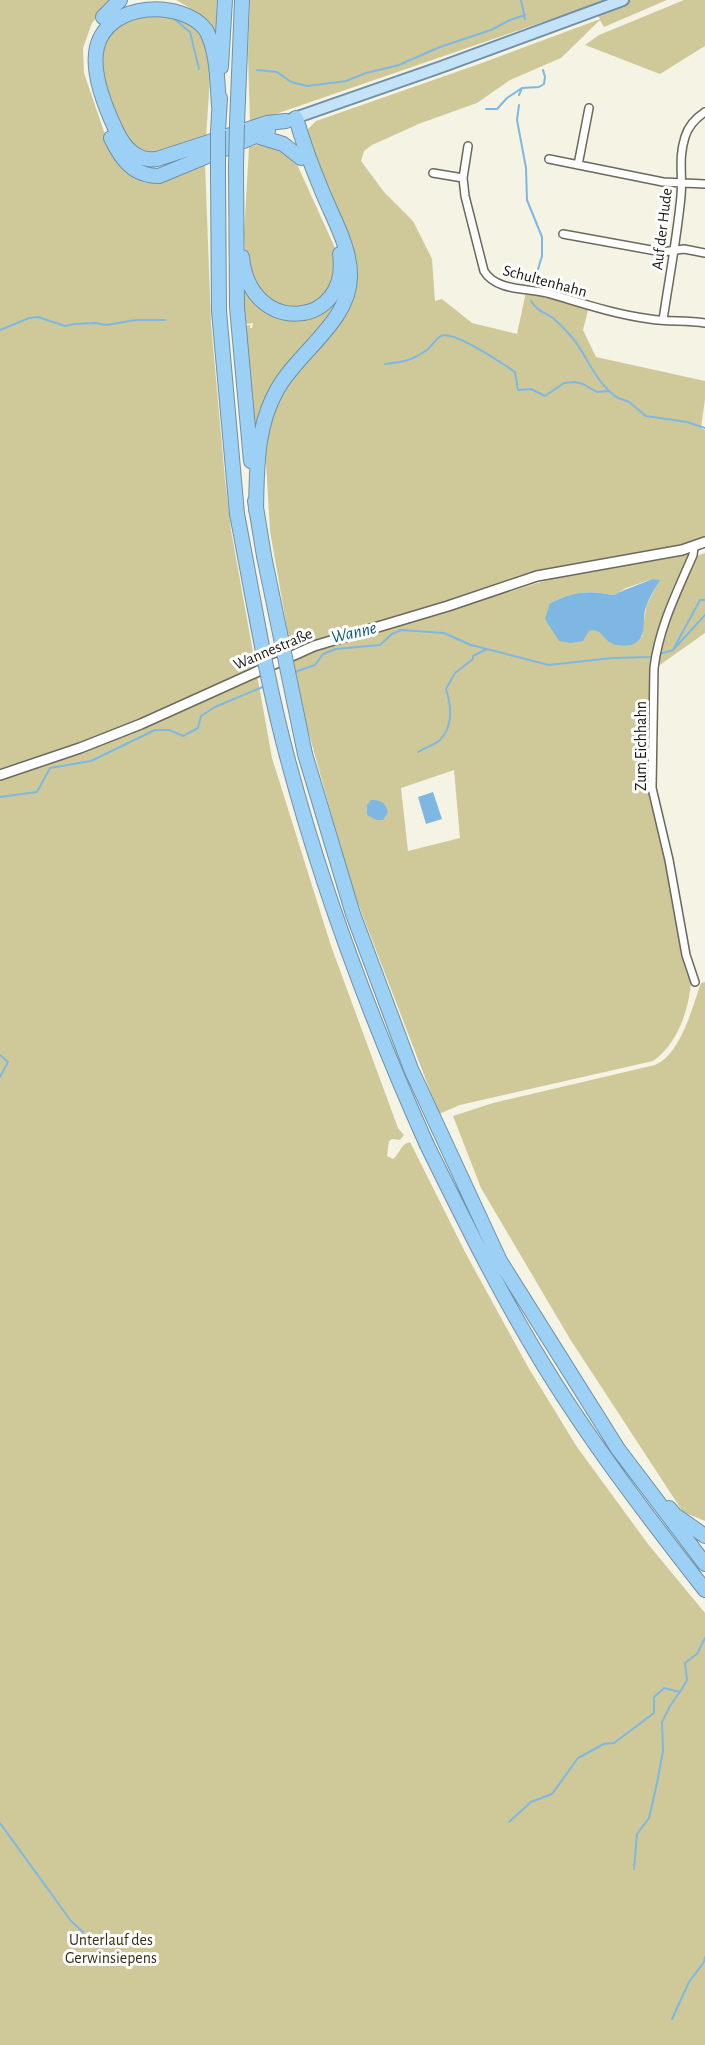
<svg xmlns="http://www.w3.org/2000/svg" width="705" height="2045" font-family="'Alegreya Sans',sans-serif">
  <rect width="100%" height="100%" fill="#f4f3e4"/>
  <path fill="#cfc99a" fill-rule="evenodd" d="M0 0H112L92 23 83 48 84 73 112 155 142 179 205 163 211 323 225 479 231 530 272 758 331 946 398 1128 404 1135 400 1140 392 1139 389 1141 387 1156 393 1159C400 1154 400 1144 410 1142L466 1254 528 1367 577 1447 648 1544 705 1613V2045H0Z
    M176 0H217L215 38C205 17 196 11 176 0Z
    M250 0H667L604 27 600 20 561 58 510 80 477 103 421 123 372 145 364 151 361 161 384 192 413 221 432 259 435 301 442 299 472 323 517 334 526 292 547 296 588 310 583 330 596 357 705 381V399L701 428 705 430V537L693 544 557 569 358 627 291 651 270 531 265 447 271 419 285 387 325 335 354 270 313 165 307 130 316 121 479 64 600 19 592 5 250 123 248 56Z
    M684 0H705V46L660 74 585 45 599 35Z
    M164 8 198 26 206 47 210 77 206 138 157 153 141 150 128 142 108 94 102 68 101 51 107 30 122 16Z
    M266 143 279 145 295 160 336 250 337 271 323 299 291 311 261 297 246 262 244 234 249 147Z
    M243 280 247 286 299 317 342 282 343 299 299 352 256 448 244 326 250 325V328H252L253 323 245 324Z
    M692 550C676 587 655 625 652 666L656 812 691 982C689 1010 677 1045 653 1061L460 1105 439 1114 351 885 305 719 293 657 577 571ZM652 579 656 586 646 607 642 637 595 630 589 631 550 603C575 591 587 590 614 595L626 588ZM454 770 460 838 408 851 401 788Z
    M705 553V633L657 667 665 624 694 557Z
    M705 982V1521L683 1512 570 1339 481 1188 453 1116 493 1103 655 1065C681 1054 692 1008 701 983Z"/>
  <path fill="#7eb8e2" d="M652 579 660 580C655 588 648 600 645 610 643 619 646 634 638 641 632 647 619 647 611 643 602 638 602 628 589 631L583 641 571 643 559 641 545 619 550 603C575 591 587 590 614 595 626 588 640 585 652 579Z
    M433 792 442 819 426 824 418 797Z
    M371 800C381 800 385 802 388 812L383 820H377L367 815V805Z"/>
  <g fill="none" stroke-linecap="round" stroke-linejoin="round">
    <path stroke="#7eb8e2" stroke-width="2" d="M521 0 525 19
      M173 18 190 32 199 69
      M257 70 277 72 291 82 307 86 346 81 366 73 399 65 440 47 491 30 510 20 525 15
      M522 88 539 87 544 84 545 77 543 70
      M519 105 517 120 526 168 527 200 542 237V256L536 276
      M486 109H497L507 98 522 88 519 95
      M531 301C537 311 544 312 553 318 559 323 565 329 570 335 586 352 590 373 608 390
      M0 330 29 318 38 317 65 326 75 324 96 323 106 325 136 320H165
      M385 364C403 362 412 361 428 349 432 346 436 339 441 336 454 330 503 364 515 372L518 390 531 389 545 396 564 383 575 382 583 384 597 392 609 391 616 397 629 402 646 416 687 422 705 428
      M674 648 700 600H705
      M295 672 315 665 323 654 336 649 380 645 392 634 401 630 444 633 471 645 549 665 612 658 650 657 673 650 705 615
      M418 752C425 748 434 745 440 740 454 726 451 705 446 689L455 673 473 659V656L487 649
      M0 797 37 792 50 768 91 761 155 730H169L183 736 198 728 201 716 215 707 265 686
      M0 1055 8 1062 0 1077
      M509 1822 531 1802 552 1794 578 1758 604 1744 614 1743 654 1713V1697L664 1688 680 1692 687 1680 685 1663 697 1654 705 1638
      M0 1823 71 1921 83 1932
      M634 1869 637 1834 649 1818 657 1783 663 1751 662 1722 670 1706 679 1693
      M672 2019 689 1982 704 1962 705 1957"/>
    <defs>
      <path id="minor" d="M468 146 463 178 465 196 484 271C496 291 526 288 547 293 582 303 613 314 650 319 668 322 686 320 705 323
        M549 159 663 182 705 184
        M578 165 589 108
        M433 173 463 178
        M563 234 662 252 684 249 705 253
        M663 320C669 279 677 238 681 196 683 175 678 159 685 137 688 127 696 118 705 112
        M694 547 693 555C677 592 659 627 654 668L652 788 669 860 686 955 695 982"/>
      <path id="tertiary" d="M0 775 80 748 141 724 314 646 448 606 537 576 682 550 705 542"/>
      <path id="primary" d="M289 120 441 67 623 0"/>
      <path id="motorway" d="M103 17 120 0
        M221 67 225 0
        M219 106C217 81 218 53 206 30 183 0 109 0 97 47 91 72 105 107 116 130 124 147 136 162 157 159L267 123 286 121
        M237 124 242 0
        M218 131 220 98
        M257 136 283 144 301 158
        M111 138C121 159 133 176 159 176L268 131
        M236 167 237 307 251 461
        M218 174 219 311 237 514
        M242 257C250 338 351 328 340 254
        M255 501 264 556
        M256 510C257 468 256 427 277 390 297 353 350 321 350 277 351 248 333 218 322 191 312 167 303 143 296 118
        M305 754 353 914 411 1069 500 1261 618 1449 705 1564
        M427 1145C463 1218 498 1290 540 1359 589 1440 647 1516 705 1590
        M669 1508 675 1515 705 1536"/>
    </defs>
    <use href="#minor" stroke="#6a695c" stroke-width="10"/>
    <use href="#tertiary" stroke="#6a695c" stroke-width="12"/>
    <use href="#primary" stroke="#6f90a6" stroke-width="14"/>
    <use href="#motorway" stroke="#6f90a6" stroke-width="16"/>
    <use href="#minor" stroke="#fff" stroke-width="7"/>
    <use href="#tertiary" stroke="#fff" stroke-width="9"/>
    <use href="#primary" stroke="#c4e3f9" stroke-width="10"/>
    <use href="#motorway" stroke="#9dd0f5" stroke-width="14"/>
    <defs>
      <path id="motorway-bridge" d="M236 167 237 124
        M218 174V131
        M237 514C253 596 266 679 288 760 323 892 371 1020 427 1145
        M264 556 305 754"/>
    </defs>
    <use href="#motorway-bridge" stroke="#6f90a6" stroke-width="16" stroke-linecap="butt"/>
    <use href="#motorway-bridge" stroke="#9dd0f5" stroke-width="14"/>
  </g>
  <g text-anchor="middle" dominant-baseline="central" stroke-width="6" stroke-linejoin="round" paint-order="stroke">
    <g font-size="16" fill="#191813" stroke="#fff">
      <text transform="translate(662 229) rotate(-83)">Auf der Hude</text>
      <text transform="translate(545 281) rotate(15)">Schultenhahn</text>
      <text transform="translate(273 649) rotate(-23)">Wannestraße</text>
      <text transform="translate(641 746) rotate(-90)">Zum Eichhahn</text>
    </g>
    <g font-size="16" fill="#343013" stroke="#fff">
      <text x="111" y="1940">Unterlauf des<tspan x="111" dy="18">Gerwinsiepens</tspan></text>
    </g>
    <g font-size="18" font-style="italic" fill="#0d557c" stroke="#fff">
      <text transform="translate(354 633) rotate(-13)">Wanne</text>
    </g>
  </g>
</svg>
